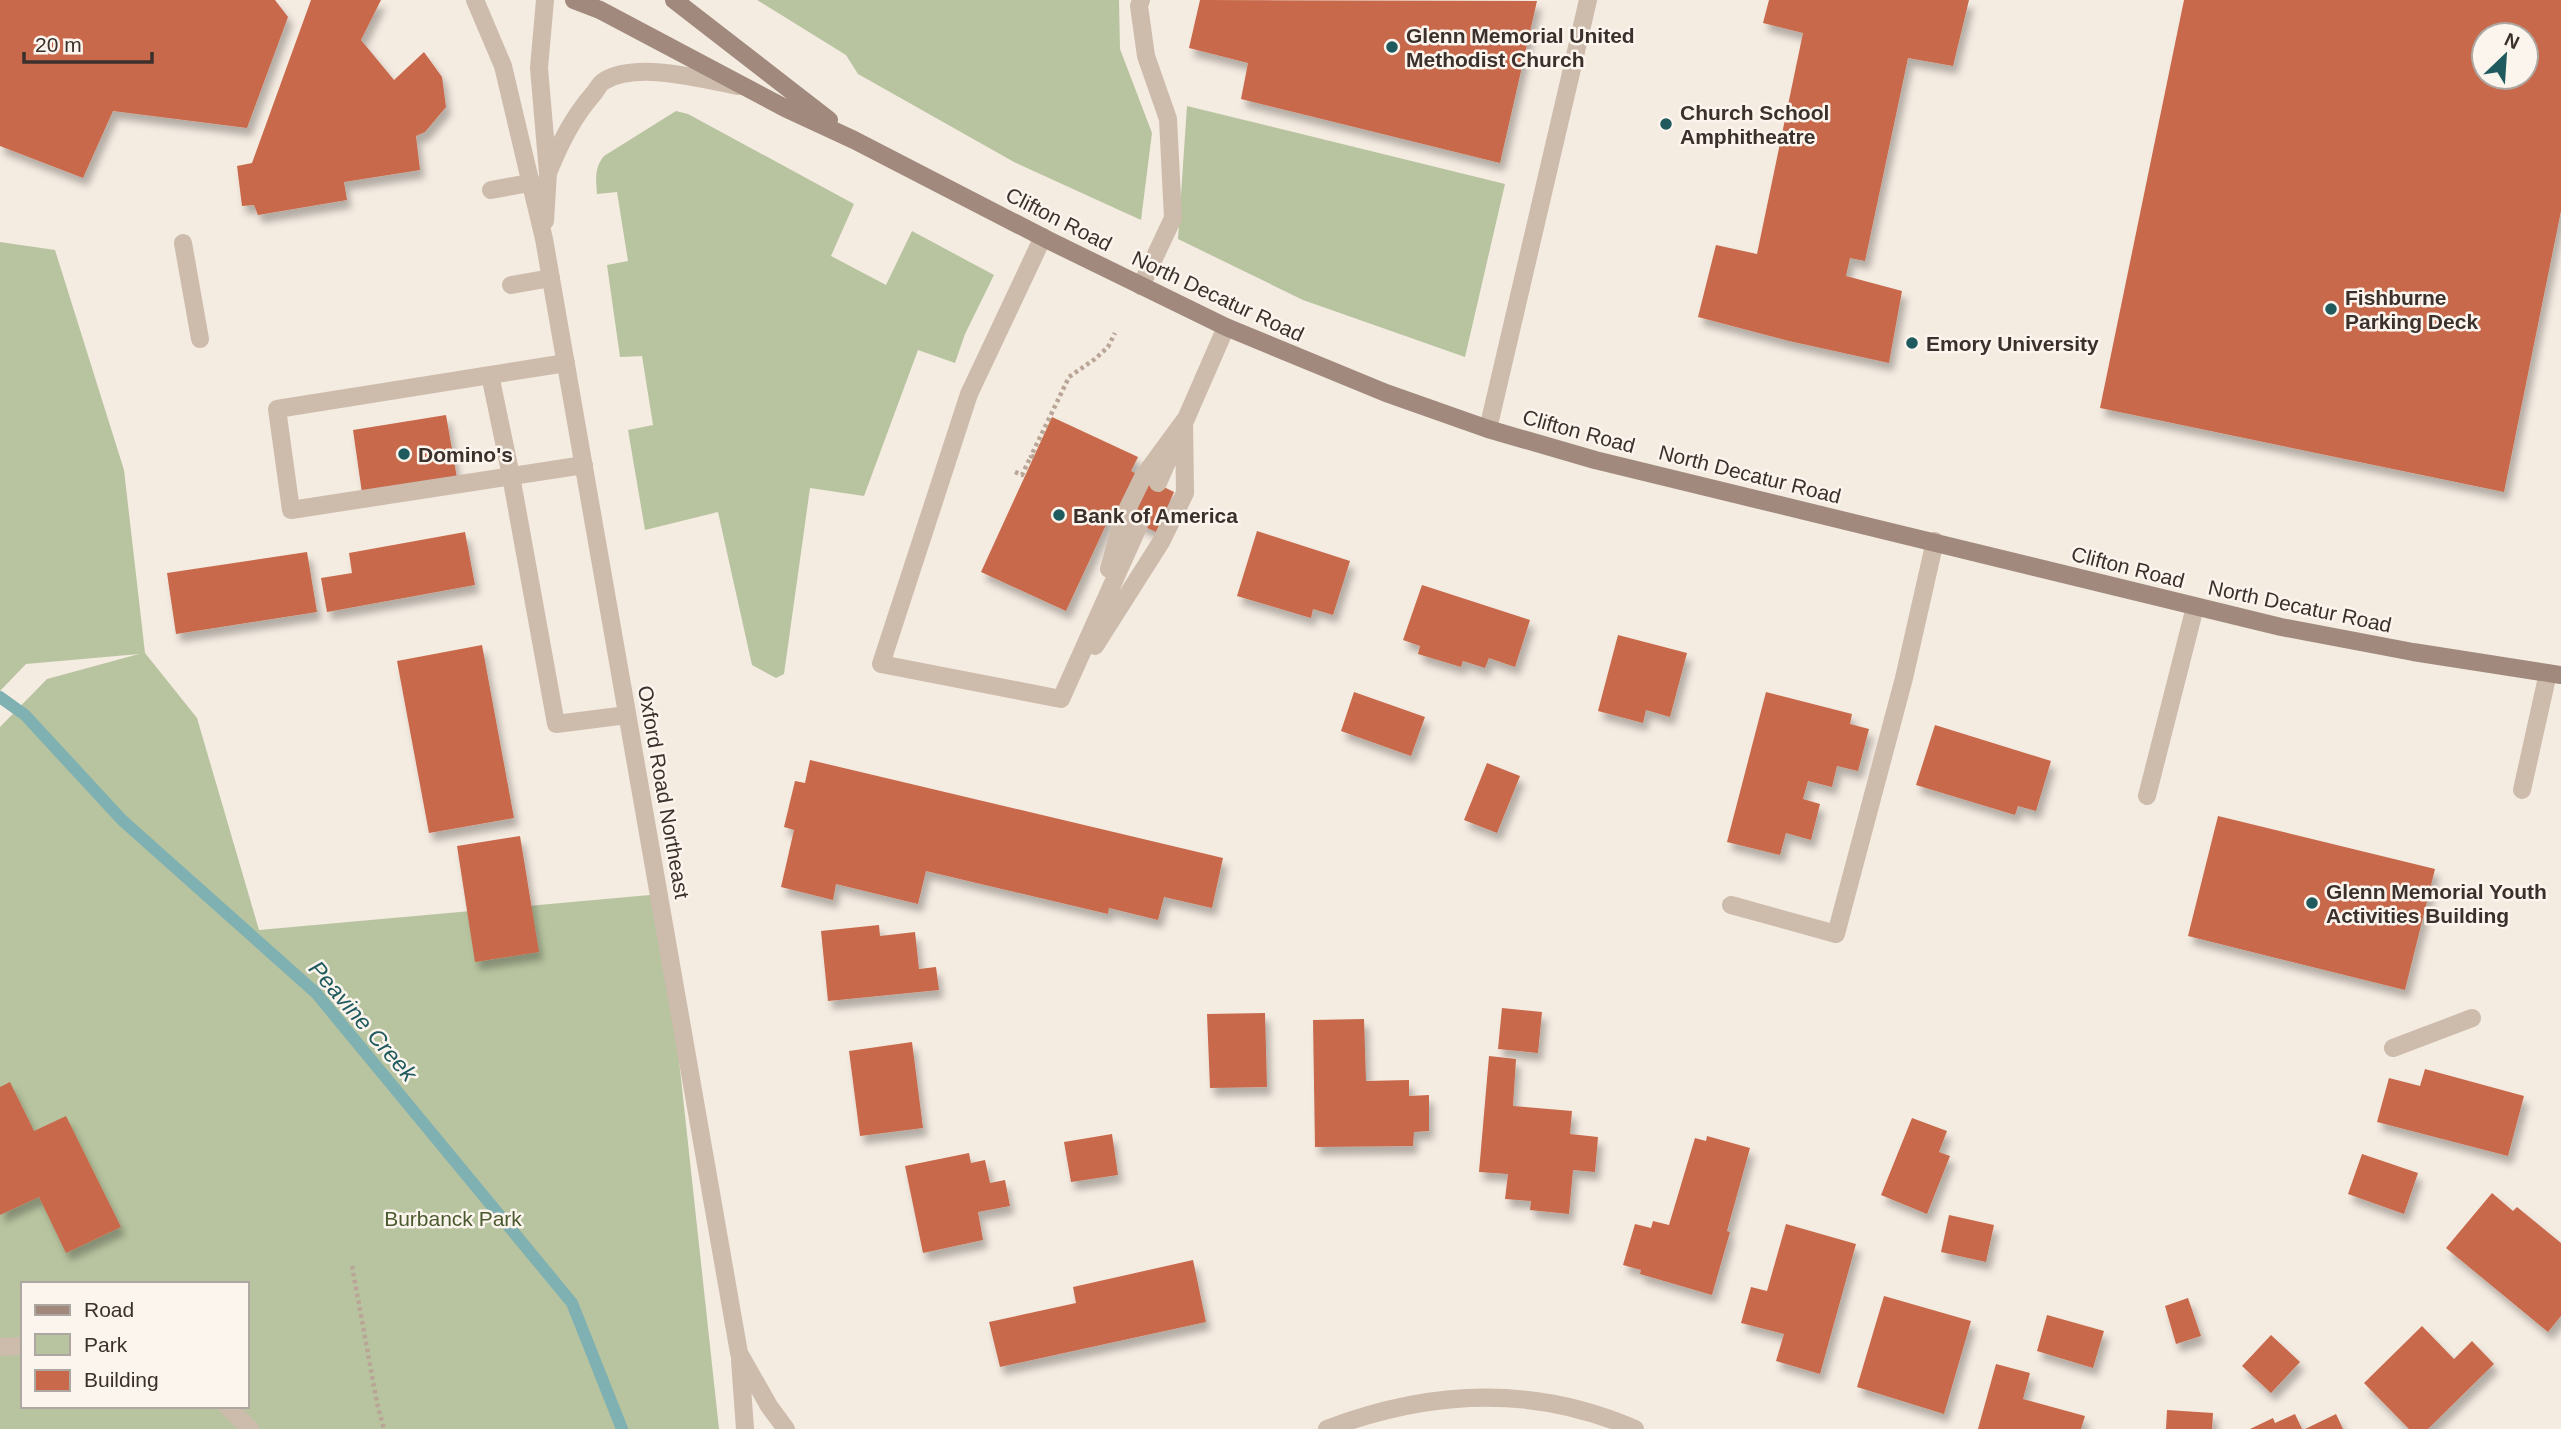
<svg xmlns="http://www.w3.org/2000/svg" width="2561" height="1429" font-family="Arial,sans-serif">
  <defs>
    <filter id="shadow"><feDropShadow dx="4.5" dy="8" stdDeviation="3.5" flood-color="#0004"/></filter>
  </defs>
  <rect width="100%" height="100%" fill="#f4ebe1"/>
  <path fill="#b8c4a0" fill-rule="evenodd" d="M757 0H1119L1120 49 1152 133 1141 220 1014 162 858 74 846 55Z
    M1187 106 1505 184 1465 357 1303 300 1178 239Z
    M676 111 688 114 854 204 831 256 886 285 912 231 994 275 965 334 955 363 918 350 864 496 810 488 784 674 776 678 752 665 718 512 645 530 628 430 653 425 642 356 620 357 607 265 628 261 617 192 597 194C596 180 594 168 604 156Z
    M0 242 55 250 124 470 145 653 197 718 259 930 661 894 719 1429H0V727L47 679 139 654 26 664 0 691ZM23 1284H247V1406H23Z"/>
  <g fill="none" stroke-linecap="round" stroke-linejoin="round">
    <path stroke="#7fb0b2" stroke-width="12" d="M0 697 25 715 122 820 316 993 572 1303 622 1429"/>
  </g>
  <path fill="#c8694b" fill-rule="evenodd" filter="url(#shadow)" d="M0 0H275L288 17 247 128 113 111 83 178 0 146Z
    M311 0H381L361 40 394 80 424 52 442 77 446 107 425 132 416 136 420 170 344 182 347 200 258 215 254 205 242 206 237 166 252 163Z
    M1200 0 1537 1 1500 163 1241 99 1248 63 1189 48Z
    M1769 0H1969L1953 66 1908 58 1865 261 1850 258 1846 276 1902 291 1889 363 1789 341 1698 317 1716 245 1757 254 1803 33 1763 23Z
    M2184 0H2561V211L2504 492 2100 408ZM2484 35H2526V77H2484Z
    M446 415 457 478 362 493 353 430Z
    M1052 417 1138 457 1131 471 1174 492 1156 532 1112 512 1066 611 981 572Z
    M1257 531 1350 561 1333 615 1313 609 1311 618 1237 596Z
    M465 532 475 585 327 612 321 578 352 573 349 553Z
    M307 552 317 612 176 634 167 573Z
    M1422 585 1530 620 1515 667 1489 658 1485 668 1463 661 1461 667 1418 654 1420 646 1403 640Z
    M1618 635 1687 653 1670 717 1646 710 1643 723 1598 711Z
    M482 645 514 818 429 833 397 661Z
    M1354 692 1425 717 1411 756 1341 731Z
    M1766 692 1852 714 1850 724 1869 729 1858 771 1837 766 1832 787 1808 781 1803 799 1820 804 1811 840 1786 833 1780 855 1727 842Z
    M1935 725 2051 761 2036 811 2018 806 2015 815 1916 785Z
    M810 760 1223 858 1212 908 1164 897 1158 920 1109 908 1108 914 926 871 918 904 836 884 833 900 781 887 794 830 784 827 795 781 805 783Z
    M1487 763 1520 776 1497 833 1464 820Z
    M2218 816 2435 869 2405 990 2188 936Z
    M520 836 539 952 475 962 457 846Z
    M879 925 880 936 915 932 919 969 936 967 939 990 828 1001 821 931Z
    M1502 1008 1542 1012 1538 1053 1498 1049Z
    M1265 1013 1267 1087 1210 1088 1207 1014Z
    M1364 1019 1366 1081 1409 1080V1096L1429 1095V1131L1414 1132 1413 1146 1315 1147 1313 1020Z
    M912 1042 923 1128 860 1136 849 1051Z
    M1489 1056 1516 1059 1513 1106 1572 1111 1570 1134 1598 1137 1595 1172 1573 1170 1569 1214 1530 1210 1531 1201 1505 1199 1508 1174 1479 1172Z
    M2425 1069 2524 1096 2508 1156 2377 1122 2389 1078 2420 1086Z
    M10 1082 34 1131 66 1116 121 1227 66 1253 39 1197 0 1215V1087Z
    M1912 1118 1947 1131 1939 1152 1950 1156 1927 1214 1881 1195Z
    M1112 1134 1118 1175 1071 1182 1064 1142Z
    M1707 1136 1750 1148 1727 1231 1730 1232 1712 1295 1640 1274 1641 1270 1623 1265 1635 1224 1651 1228 1653 1221 1669 1225 1695 1138 1706 1141Z
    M969 1153 971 1163 985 1160 990 1183 1005 1180 1010 1206 978 1212 983 1240 923 1253 905 1166Z
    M2362 1154 2418 1173 2404 1214 2348 1194Z
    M2492 1193 2513 1211 2517 1207 2561 1243V1316L2548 1332 2446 1248Z
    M1949 1215 1994 1225 1986 1262 1941 1252Z
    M1786 1224 1856 1244 1820 1374 1776 1361 1784 1334 1741 1323 1751 1287 1767 1291Z
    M1193 1260 1206 1322 1000 1367 989 1322 1076 1303 1073 1287Z
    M1884 1296 1971 1321 1944 1414 1857 1387Z
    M2188 1298 2201 1336 2176 1344 2165 1306Z
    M2047 1315 2104 1331 2093 1368 2037 1351Z
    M2422 1326 2454 1359 2472 1341 2494 1364 2428 1429H2409L2364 1383Z
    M2271 1335 2300 1362 2271 1393 2242 1366Z
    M1996 1364 2030 1373 2023 1399 2085 1416 2081 1429H1978Z
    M2167 1410 2213 1413 2212 1429H2166Z
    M2295 1414 2302 1429H2250L2273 1418 2275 1423Z
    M2336 1414 2343 1429H2305L2332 1416Z"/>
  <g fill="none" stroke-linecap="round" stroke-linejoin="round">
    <path stroke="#b9a596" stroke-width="4.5" stroke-dasharray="3.5 3.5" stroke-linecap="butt" d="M1034 457 1031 456 1069 377 1095 359 1108 347 1115 333
      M1015 472 1022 475 1031 456
      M352 1266 377 1403 384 1429"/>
    <path stroke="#cdbbac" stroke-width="18" d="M1141 0 1139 6 1146 56 1168 119 1173 218 1141 286
      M491 190 529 183
      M1043 237 969 394 881 664 1061 699 1139 525
      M183 243 200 339
      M511 285 551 278
      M566 363 277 409 291 510 584 465
      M490 375 511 476 556 724 627 715
      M1488 429 1588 0
      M1158 483 1226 327
      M1109 569 1123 518 1143 477 1184 421
      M1095 646 1161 542 1185 493 1184 421
      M2522 790 2548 673
      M2147 796 2195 607
      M1731 905 1836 934 1904 678 1935 541
      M2393 1048 2472 1018"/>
    <path stroke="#cdbbac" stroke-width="18" d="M0 1347 23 1346
      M227 1406 250 1429"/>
    <path stroke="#cdbbac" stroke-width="18" d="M475 0 503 66 544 239 739 1353 769 1406 786 1429
      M548 173C560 143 573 117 594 93 597 89 600 83 604 81 637 61 702 79 738 86
      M545 221 548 173 539 68 545 0
      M740 1360 745 1429
      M1327 1429C1429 1390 1534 1385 1635 1429"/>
    <path stroke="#a18a7d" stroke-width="18" d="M574 0 600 10 785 108 854 140 1050 241 1226 327 1386 393 1488 429 1595 460 2281 627 2413 652 2561 675
      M674 0 829 120"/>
  </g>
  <g fill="#1f5a5e" stroke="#fbf5ee" stroke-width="2.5">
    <circle cx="1392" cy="47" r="7"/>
    <circle cx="1666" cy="124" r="7"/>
    <circle cx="2331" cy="309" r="7"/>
    <circle cx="1912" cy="343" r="7"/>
    <circle cx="404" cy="454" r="7"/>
    <circle cx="1059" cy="515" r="7"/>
    <circle cx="2312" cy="903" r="7"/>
  </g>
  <g text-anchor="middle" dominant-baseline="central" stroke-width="5" stroke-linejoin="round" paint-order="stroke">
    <g font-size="21" font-weight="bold" fill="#3b302b" stroke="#fbf5ee" text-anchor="start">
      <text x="1406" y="35">Glenn Memorial United<tspan x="1406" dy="24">Methodist Church</tspan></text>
      <text x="1680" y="112">Church School<tspan x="1680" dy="24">Amphitheatre</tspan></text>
      <text x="2345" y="297">Fishburne<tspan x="2345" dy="24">Parking Deck</tspan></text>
      <text x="1926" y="343">Emory University</text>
      <text x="418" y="454">Domino's</text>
      <text x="1073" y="515">Bank of America</text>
      <text x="2326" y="891">Glenn Memorial Youth<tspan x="2326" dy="24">Activities Building</tspan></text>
    </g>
    <g font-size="21" fill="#3b302b" stroke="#fbf5ee">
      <text transform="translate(1059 219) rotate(27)">Clifton Road</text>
      <text transform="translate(1218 296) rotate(25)">North Decatur Road</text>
      <text transform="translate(1579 431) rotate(15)">Clifton Road</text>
      <text transform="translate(1750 474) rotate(14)">North Decatur Road</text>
      <text transform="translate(2128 567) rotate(14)">Clifton Road</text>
      <text transform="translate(2300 606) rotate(12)">North Decatur Road</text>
      <text transform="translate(664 792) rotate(80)">Oxford Road Northeast</text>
    </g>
    <g font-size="21" fill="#4a5a2e" stroke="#fbf5ee">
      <text x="453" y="1218">Burbanck Park</text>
    </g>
    <g font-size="23" font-style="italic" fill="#1f5a5e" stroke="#fbf5ee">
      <text transform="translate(363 1021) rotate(49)">Peavine Creek</text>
    </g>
  </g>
  <rect x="21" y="1282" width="228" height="126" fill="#fbf5ee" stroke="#aea6a0" stroke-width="2"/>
  <rect x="35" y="1305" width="35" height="10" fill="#a18a7d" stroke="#aea6a0" stroke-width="2"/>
  <text x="84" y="1317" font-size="21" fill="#3b302b">Road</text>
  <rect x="35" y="1334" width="35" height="21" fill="#b8c4a0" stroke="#aea6a0" stroke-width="2"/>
  <text x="84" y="1352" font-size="21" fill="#3b302b">Park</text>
  <rect x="35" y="1370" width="35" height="21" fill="#c8694b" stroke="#aea6a0" stroke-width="2"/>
  <text x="84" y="1387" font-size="21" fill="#3b302b">Building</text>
  <g transform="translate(2505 56) rotate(25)"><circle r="33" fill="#fbf5ee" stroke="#aea6a0" stroke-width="2"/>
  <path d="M0-5L12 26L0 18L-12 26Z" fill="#1f5a5e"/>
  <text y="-10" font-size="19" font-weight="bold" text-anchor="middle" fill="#3b302b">N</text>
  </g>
  <path d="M24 52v10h128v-10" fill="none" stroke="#3b302b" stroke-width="3.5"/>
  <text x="35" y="52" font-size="21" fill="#3b302b" stroke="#fbf5ee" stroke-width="5" paint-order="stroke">20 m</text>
</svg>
